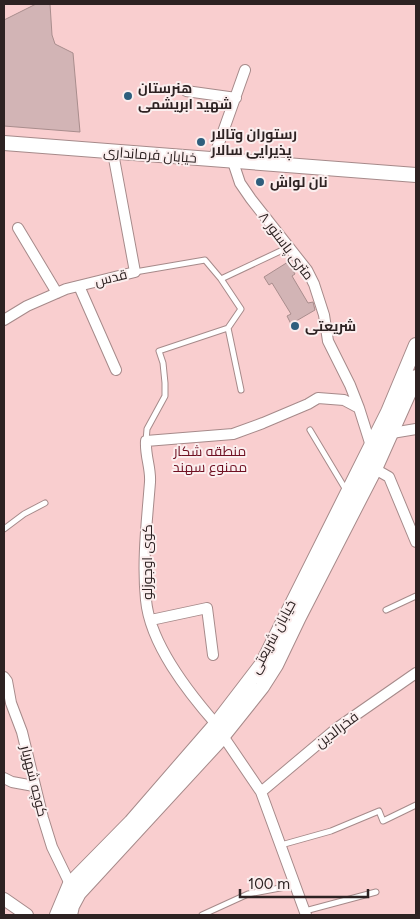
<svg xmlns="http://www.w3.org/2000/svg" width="420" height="919" font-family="Figtree,Cairo,sans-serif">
  <rect width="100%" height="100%" fill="#fbeeee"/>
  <path fill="#f9cecf" d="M4 4H416V915H4Z"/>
  <path fill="#d2b4b5" stroke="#a98d8d" d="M36 4H50L52 35 55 44 73 53 80 132 4 126V20Z
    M288 262 295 274 292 276 308 303 313 302 315 310 291 324 287 316 291 314 272 283 269 285 264 277Z"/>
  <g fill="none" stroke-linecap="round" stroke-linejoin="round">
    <defs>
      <path id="service" d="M135 272 205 260 221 279 289 247
        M228 328 241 390
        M310 430 346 490
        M146 441 147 429 165 396V383L163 363 159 351 228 328 241 309 221 279
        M4 529 24 514 45 503
        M386 610 416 596
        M281 845 331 831 379 811 383 821 416 805
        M305 911 376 892
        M202 915 248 894 296 885"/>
      <path id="minor" d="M186 91 236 98
        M213 160 245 70
        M233 162 240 183 251 199 307 270 314 284 324 315 328 341 350 385 359 408 371 446
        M18 228 57 293
        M79 286 116 370
        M4 320 27 306 66 289 135 272 113 153
        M392 433 416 429
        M375 469 389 477 416 542
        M151 620 207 608 213 655
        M4 677 7 681 11 703 22 732 43 818 52 847 70 884
        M216 724C188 692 150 644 146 600 142 561 147 521 150 482 151 468 145 456 146 441L233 434 263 423 308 404 318 398 344 400 359 408
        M223 736 261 792 306 915
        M4 778 12 782 34 786
        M261 792 337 728 416 673"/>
      <path id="tertiary" d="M4 899 27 915"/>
      <path id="secondary" d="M4 143 416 175
        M57 915 70 884 131 822 216 724 262 664 388 412 416 345
        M70 915 72 906 79 893 219 741 262 687 276 665 299 617 375 469 416 377"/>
    </defs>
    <use href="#service" stroke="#a68a8a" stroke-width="7"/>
    <use href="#minor" stroke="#a68a8a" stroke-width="12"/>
    <use href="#tertiary" stroke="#a68a8a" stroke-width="14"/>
    <use href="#secondary" stroke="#a68a8a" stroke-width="16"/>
    <use href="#service" stroke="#fff" stroke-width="5"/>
    <use href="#minor" stroke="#fff" stroke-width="10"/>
    <use href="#tertiary" stroke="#fff" stroke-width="12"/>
    <use href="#secondary" stroke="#fff" stroke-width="14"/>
  </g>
  <g fill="#2e5e7d" stroke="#fbeeee" stroke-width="2">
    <circle cx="128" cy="96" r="5"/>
    <circle cx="201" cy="142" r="5"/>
    <circle cx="260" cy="182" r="5"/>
    <circle cx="295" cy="326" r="5"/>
  </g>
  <g text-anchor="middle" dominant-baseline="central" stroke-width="4" stroke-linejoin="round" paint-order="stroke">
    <g font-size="14" font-weight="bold" fill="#2d2222" stroke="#fbeeee" text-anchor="start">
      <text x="138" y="88">هنرستان<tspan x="138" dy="16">شهید ابریشمی</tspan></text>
      <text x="211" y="134">رستوران وتالار<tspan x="211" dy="16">پذیرایی سالار</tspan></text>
      <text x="270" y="182">نان لواش</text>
      <text x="305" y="326">شریعتی</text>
    </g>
    <g font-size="14" fill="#2d2222" stroke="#fbeeee">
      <text transform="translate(150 155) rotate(4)">خیابان فرمانداری</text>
      <text transform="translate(286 246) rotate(53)">۸ متری پاستور</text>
      <text transform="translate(111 278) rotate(-14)">قدس</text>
      <text transform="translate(147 562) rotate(-90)">کوی اوجوزلو</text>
      <text transform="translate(273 637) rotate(-62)">خیابان شریعتی</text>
      <text transform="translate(337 730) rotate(-37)">فخرالدین</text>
      <text transform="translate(34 781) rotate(76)">کوچه شهریار</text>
    </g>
    <g font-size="14" fill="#6f1022" stroke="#fbeeee">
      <text x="210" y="451">منطقه شکار<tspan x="210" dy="16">ممنوع سهند</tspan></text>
    </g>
  </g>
  <rect width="420" height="919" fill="none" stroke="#2d2222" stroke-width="10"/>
  <path d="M240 889v8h128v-8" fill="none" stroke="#2d2222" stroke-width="2.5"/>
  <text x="248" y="889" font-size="15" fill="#2d2222" stroke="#fbeeee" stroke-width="4" paint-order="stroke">100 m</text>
</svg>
